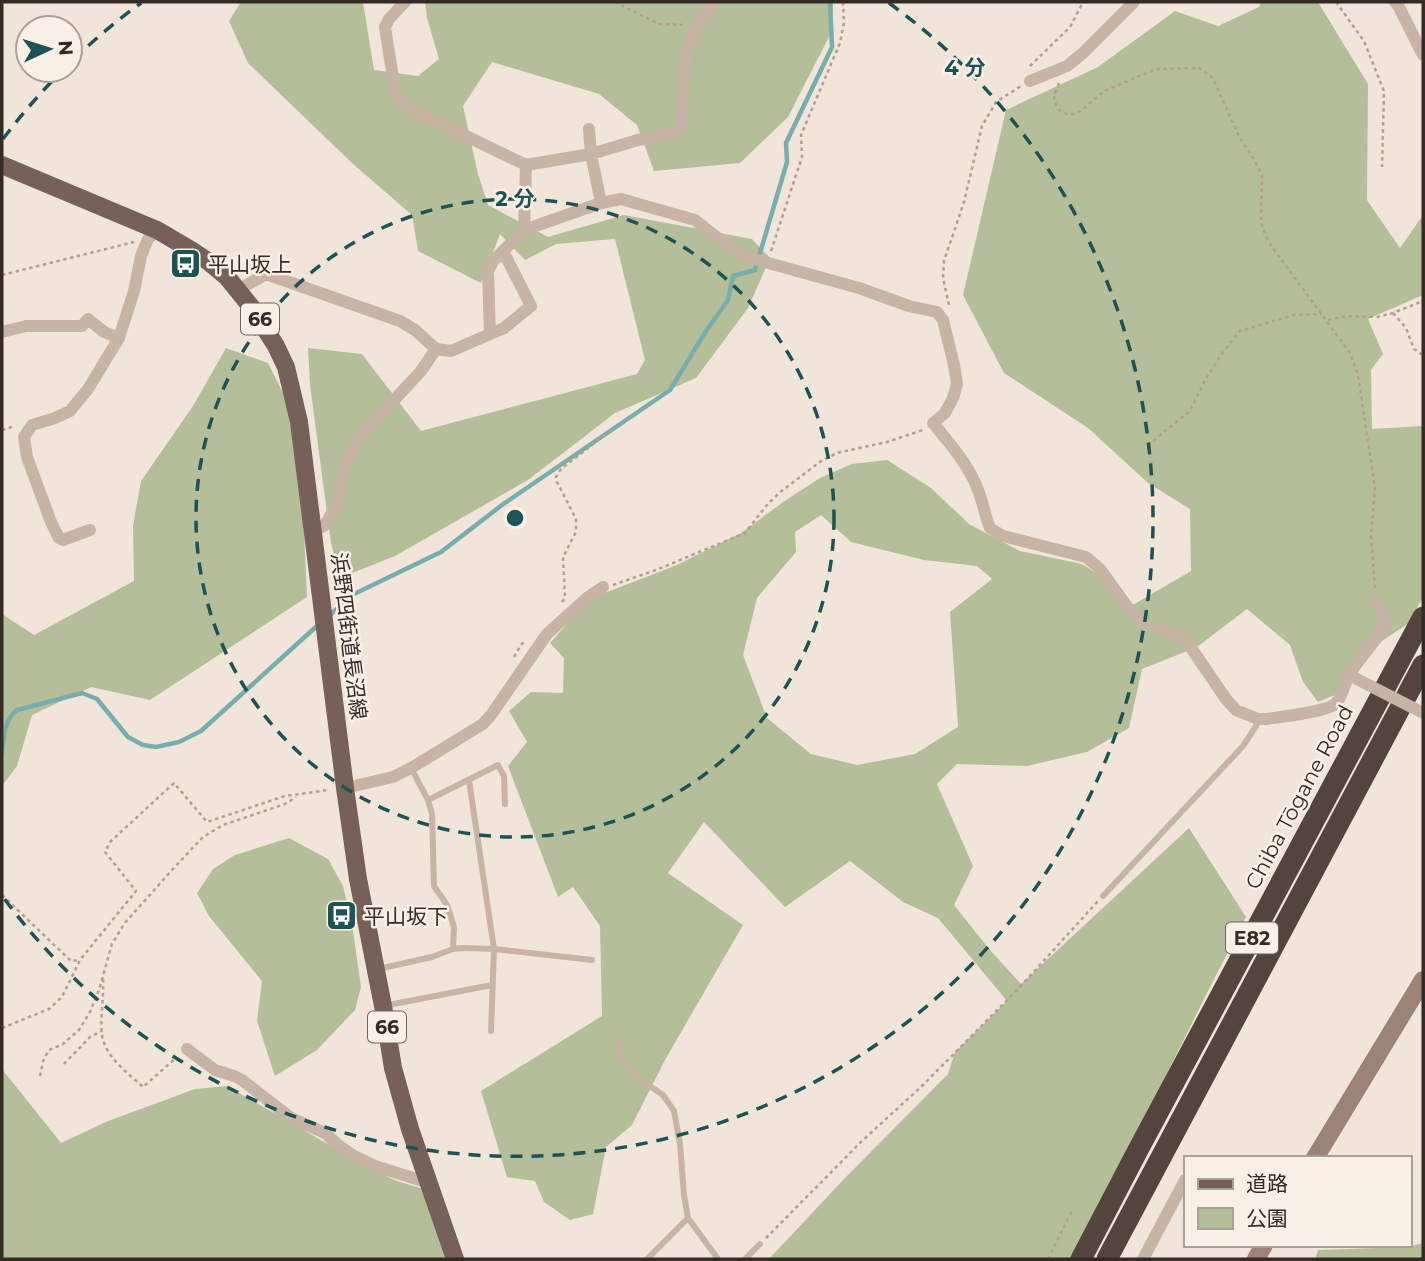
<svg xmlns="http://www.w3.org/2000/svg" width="1425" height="1261" font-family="Montserrat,'Noto Sans JP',sans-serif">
  <rect width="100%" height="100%" fill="#f1e4d9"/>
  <path fill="#b4bf99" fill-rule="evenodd" d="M241 2H363L374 70 418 76 439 59 427 18 425 2H833V29L788 117 740 163 654 171 637 125 599 94 492 62 463 106 478 174 488 205 548 237 624 215 752 239 770 258 748 308 696 378 615 413 528 480 395 556 340 578 331 543 310 385 308 348 362 354 421 431 637 374 645 360 615 239 556 244 525 260 500 234 481 283 418 251 412 215 353 164 248 63 229 21Z
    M1261 2H1318L1368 84 1367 200 1400 248 1423 215V295L1368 319 1383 354 1371 370 1372 429 1423 426V597L1409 623 1382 641 1342 692 1318 702 1303 682 1290 645 1247 609 1197 647 1142 669 1129 728 1087 752 1027 766 957 764 937 784 973 866 954 905 989 949 1021 984 1189 828 1246 917 1203 1001 1075 1259H769L844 1179 948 1074 955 1052 1007 1001 938 918 903 902 850 861 785 907 704 822 668 873 743 925 665 1060 632 1125 606 1147 593 1214 570 1220 544 1202 535 1181 507 1177 481 1091 602 1016 600 926 573 887 558 897 508 766 527 742 509 711 531 692 563 693 564 658 550 643 589 599 677 565 741 533 786 500 820 478 852 464 887 460 931 488 969 524 1020 551 1082 564 1114 585 1131 606 1191 571 1190 509 1148 483 1088 428 1004 373 963 295 1006 110 1098 67 1175 11 1218 26 1259 7ZM821 515 851 542 924 560 977 566 992 579 950 612 958 727 915 754 857 765 811 754 767 718 743 655 757 598 796 552 795 532Z
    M226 348 268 363 292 411 301 462 307 597 150 700 91 687 32 715 17 766 2 786V614L34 635 134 581 133 526 141 481 193 406Z
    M289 838 328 859 343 886 352 924 361 987 355 1010 317 1050 275 1076 257 1021 262 981 209 916 197 893 213 869 235 855Z
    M2 1069 61 1143 108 1121 195 1089 227 1086 345 1154 394 1180 423 1189 454 1259H2Z
    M1423 1243V1259H1315L1318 1250 1408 1247Z"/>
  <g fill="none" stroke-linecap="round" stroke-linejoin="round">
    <path stroke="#78adad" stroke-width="4.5" d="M328 617 352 595 441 552 502 505 670 390 706 331 728 300 733 276 755 270 787 162 786 143 832 47 830 2
      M2 752C4 736 4 720 17 710L82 693 97 699 128 737 143 745 156 747 179 742 201 731 318 625"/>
    <path stroke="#b49e8f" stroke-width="2.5" stroke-dasharray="3.5 3.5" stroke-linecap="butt" d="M615 2 659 24 683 25
      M1336 2 1364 41 1384 91 1382 167
      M1030 66 1070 27 1083 2
      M1059 83 1054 95 1055 102 1059 110 1067 114H1074L1082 110 1104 91 1156 69 1199 68 1212 77 1240 138 1254 159 1262 176 1261 222 1265 234 1272 247 1350 353 1358 375 1375 488 1371 535 1375 588
      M771 251 802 157 801 135 840 43 844 23 843 2
      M2 275 134 242
      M949 305 943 278 944 261 964 202 982 126 996 102 1021 86
      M1393 313 1406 328 1414 349 1423 355
      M1328 320 1347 316 1377 317 1393 313 1423 301
      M2 430 15 426
      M1148 445 1190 411 1205 380 1223 352 1240 331 1294 315 1322 314
      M613 585 656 570 745 533 766 506 779 493 821 461 837 453 887 442 923 430
      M562 602 565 598 563 557 576 532V519L557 482 556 477 561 469 610 431
      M514 657 521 645 526 640
      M2 895 71 961 80 960
      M103 979C104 998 100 1017 102 1035 105 1057 128 1073 143 1087L177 1057
      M2 1028 49 1009 62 997 80 960 136 891 105 852 110 842 174 783 207 822 285 796 329 790
      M64 1064 90 1037 102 1031
      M40 1076 43 1061 49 1050 63 1044 79 1030 90 1012 99 990 112 944 124 924 172 870 203 837 223 825 285 804 296 797
      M766 1238 862 1141 923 1085 1020 987 1098 901
      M1048 1259 1073 1209"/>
    <path stroke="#c8b4a5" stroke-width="6" d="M411 768 428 800 432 814 434 886 447 905 454 927 453 949
      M469 780 494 949 491 1031
      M428 800 498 765 504 776 505 804
      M1103 896 1243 746 1256 726 1258 719
      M378 969 432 957 453 949 463 948 494 949 592 960
      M383 1006 492 985
      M617 1039 622 1061 641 1080 663 1095 674 1111 680 1144 684 1195 688 1218 718 1259
      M647 1259 688 1218
      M745 1259 760 1244"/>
    <path stroke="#c8b4a5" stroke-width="12" d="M405 2 389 19 385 27 395 91 401 102 410 109 526 165 524 230
      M1395 2 1399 7 1423 55
      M1030 81 1067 66 1083 53 1134 2
      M589 129 591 154 601 203
      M526 165 591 154 638 140 677 132 681 125 686 53 698 24 713 2
      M238 290 266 274 400 321 415 330 436 349 451 351 504 328 531 306 503 251
      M2 332 26 326H82L88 319 104 332 119 338
      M490 334 488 271 493 261 524 230 601 203 621 199 695 220 734 251 750 258 859 288 909 306 937 312 943 320 954 365 957 384 953 398 945 413 933 423C950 444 969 465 978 490 983 502 985 516 990 528L1003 536 1086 557 1100 569 1131 612 1144 623 1185 639 1226 699 1236 710 1258 719H1266C1280 717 1325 712 1335 704 1343 697 1344 684 1349 675 1360 656 1377 641 1386 621L1376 602
      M90 530 63 540 59 538 51 522 27 457 24 437 32 425 55 418 70 411 88 389 119 338 134 291 141 256 148 239 157 230
      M313 532 325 525 337 504 344 466 358 439 421 371 436 349
      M345 788 393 777 411 768 483 724 491 715 547 634 587 598 603 587
      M187 1049 215 1070 234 1076 242 1080 291 1118 325 1133 338 1145 354 1156 375 1166 429 1183
      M1143 1259 1185 1180"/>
    <path stroke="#9c8277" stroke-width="18" d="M1315 1158 1423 980
      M1256 1259 1264 1245"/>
    <path stroke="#766057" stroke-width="18" d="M2 165 157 230 191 250 209 262 227 277 252 308 276 346 286 367 299 422 345 788 358 879 383 1006 393 1068 410 1129 455 1259"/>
    <path stroke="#55443d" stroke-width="21" d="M1081 1259 1138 1150 1423 617
      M1107 1259 1423 665"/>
    <path stroke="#c8b4a5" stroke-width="12" d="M1349 675 1423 713"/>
  </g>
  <g fill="none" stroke="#1c5455" stroke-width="3.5" stroke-dasharray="12 9">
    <circle cx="515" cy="518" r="319"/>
    <path d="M3 139A637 637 0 0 1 61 72M73 60A637 637 0 0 1 141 3M889 3A637 637 0 1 1 3 897"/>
  </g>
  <defs>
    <symbol id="bus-square" viewBox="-11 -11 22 22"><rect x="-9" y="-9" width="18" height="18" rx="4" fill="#1c5455" stroke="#f9efe5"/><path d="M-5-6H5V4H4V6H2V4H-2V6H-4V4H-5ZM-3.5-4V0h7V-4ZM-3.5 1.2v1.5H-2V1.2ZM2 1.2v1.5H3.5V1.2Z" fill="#fff"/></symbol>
  </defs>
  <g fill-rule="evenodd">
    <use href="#bus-square" x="168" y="246" width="35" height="35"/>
    <use href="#bus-square" x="324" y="898" width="35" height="35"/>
  </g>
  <g text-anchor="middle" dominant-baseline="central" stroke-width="5" stroke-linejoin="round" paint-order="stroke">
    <g fill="#f9efe5" stroke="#6f655f" stroke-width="2">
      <rect x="241" y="303.5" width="38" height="31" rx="5"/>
      <rect x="1226" y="922.5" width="52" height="31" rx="5"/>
      <rect x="368" y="1011.5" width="38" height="31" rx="5"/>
    </g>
    <g font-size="19" font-weight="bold" fill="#342a26">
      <text x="260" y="319">66</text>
      <text x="1252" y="938">E82</text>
      <text x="387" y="1027">66</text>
    </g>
    <g font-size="21" fill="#342a26" stroke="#f9efe5" text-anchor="start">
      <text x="208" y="264">平山坂上</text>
      <text x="364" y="916">平山坂下</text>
    </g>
    <g font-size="21" fill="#342a26" stroke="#f9efe5">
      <text transform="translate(349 636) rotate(83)">浜野四街道長沼線</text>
      <text transform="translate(1299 797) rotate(-62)">Chiba Tōgane Road</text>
    </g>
  </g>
  <circle cx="515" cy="518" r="10" fill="#1c5455" stroke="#f9efe5" stroke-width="3.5"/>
  <g font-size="21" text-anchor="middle" font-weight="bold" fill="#1c5455" stroke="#f9efe5" stroke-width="5" stroke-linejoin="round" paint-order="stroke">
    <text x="965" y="75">4 分</text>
    <text x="515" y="206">2 分</text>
  </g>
  <rect width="1425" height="1261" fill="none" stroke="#342a26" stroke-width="7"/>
  <rect x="1184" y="1156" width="228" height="91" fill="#f9efe5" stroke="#aaa099" stroke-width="2"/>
  <rect x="1198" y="1179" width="35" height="10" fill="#766057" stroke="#aaa099" stroke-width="2"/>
  <text x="1246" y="1191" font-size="21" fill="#342a26">道路</text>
  <rect x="1198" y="1208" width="35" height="21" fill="#b4bf99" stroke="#aaa099" stroke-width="2"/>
  <text x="1246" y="1226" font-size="21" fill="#342a26">公園</text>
  <g transform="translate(49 49) rotate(86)"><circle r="33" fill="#f9efe5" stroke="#aaa099" stroke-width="2"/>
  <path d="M0-5L12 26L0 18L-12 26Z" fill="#1c5455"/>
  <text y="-10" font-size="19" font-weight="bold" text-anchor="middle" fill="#342a26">N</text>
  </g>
</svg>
